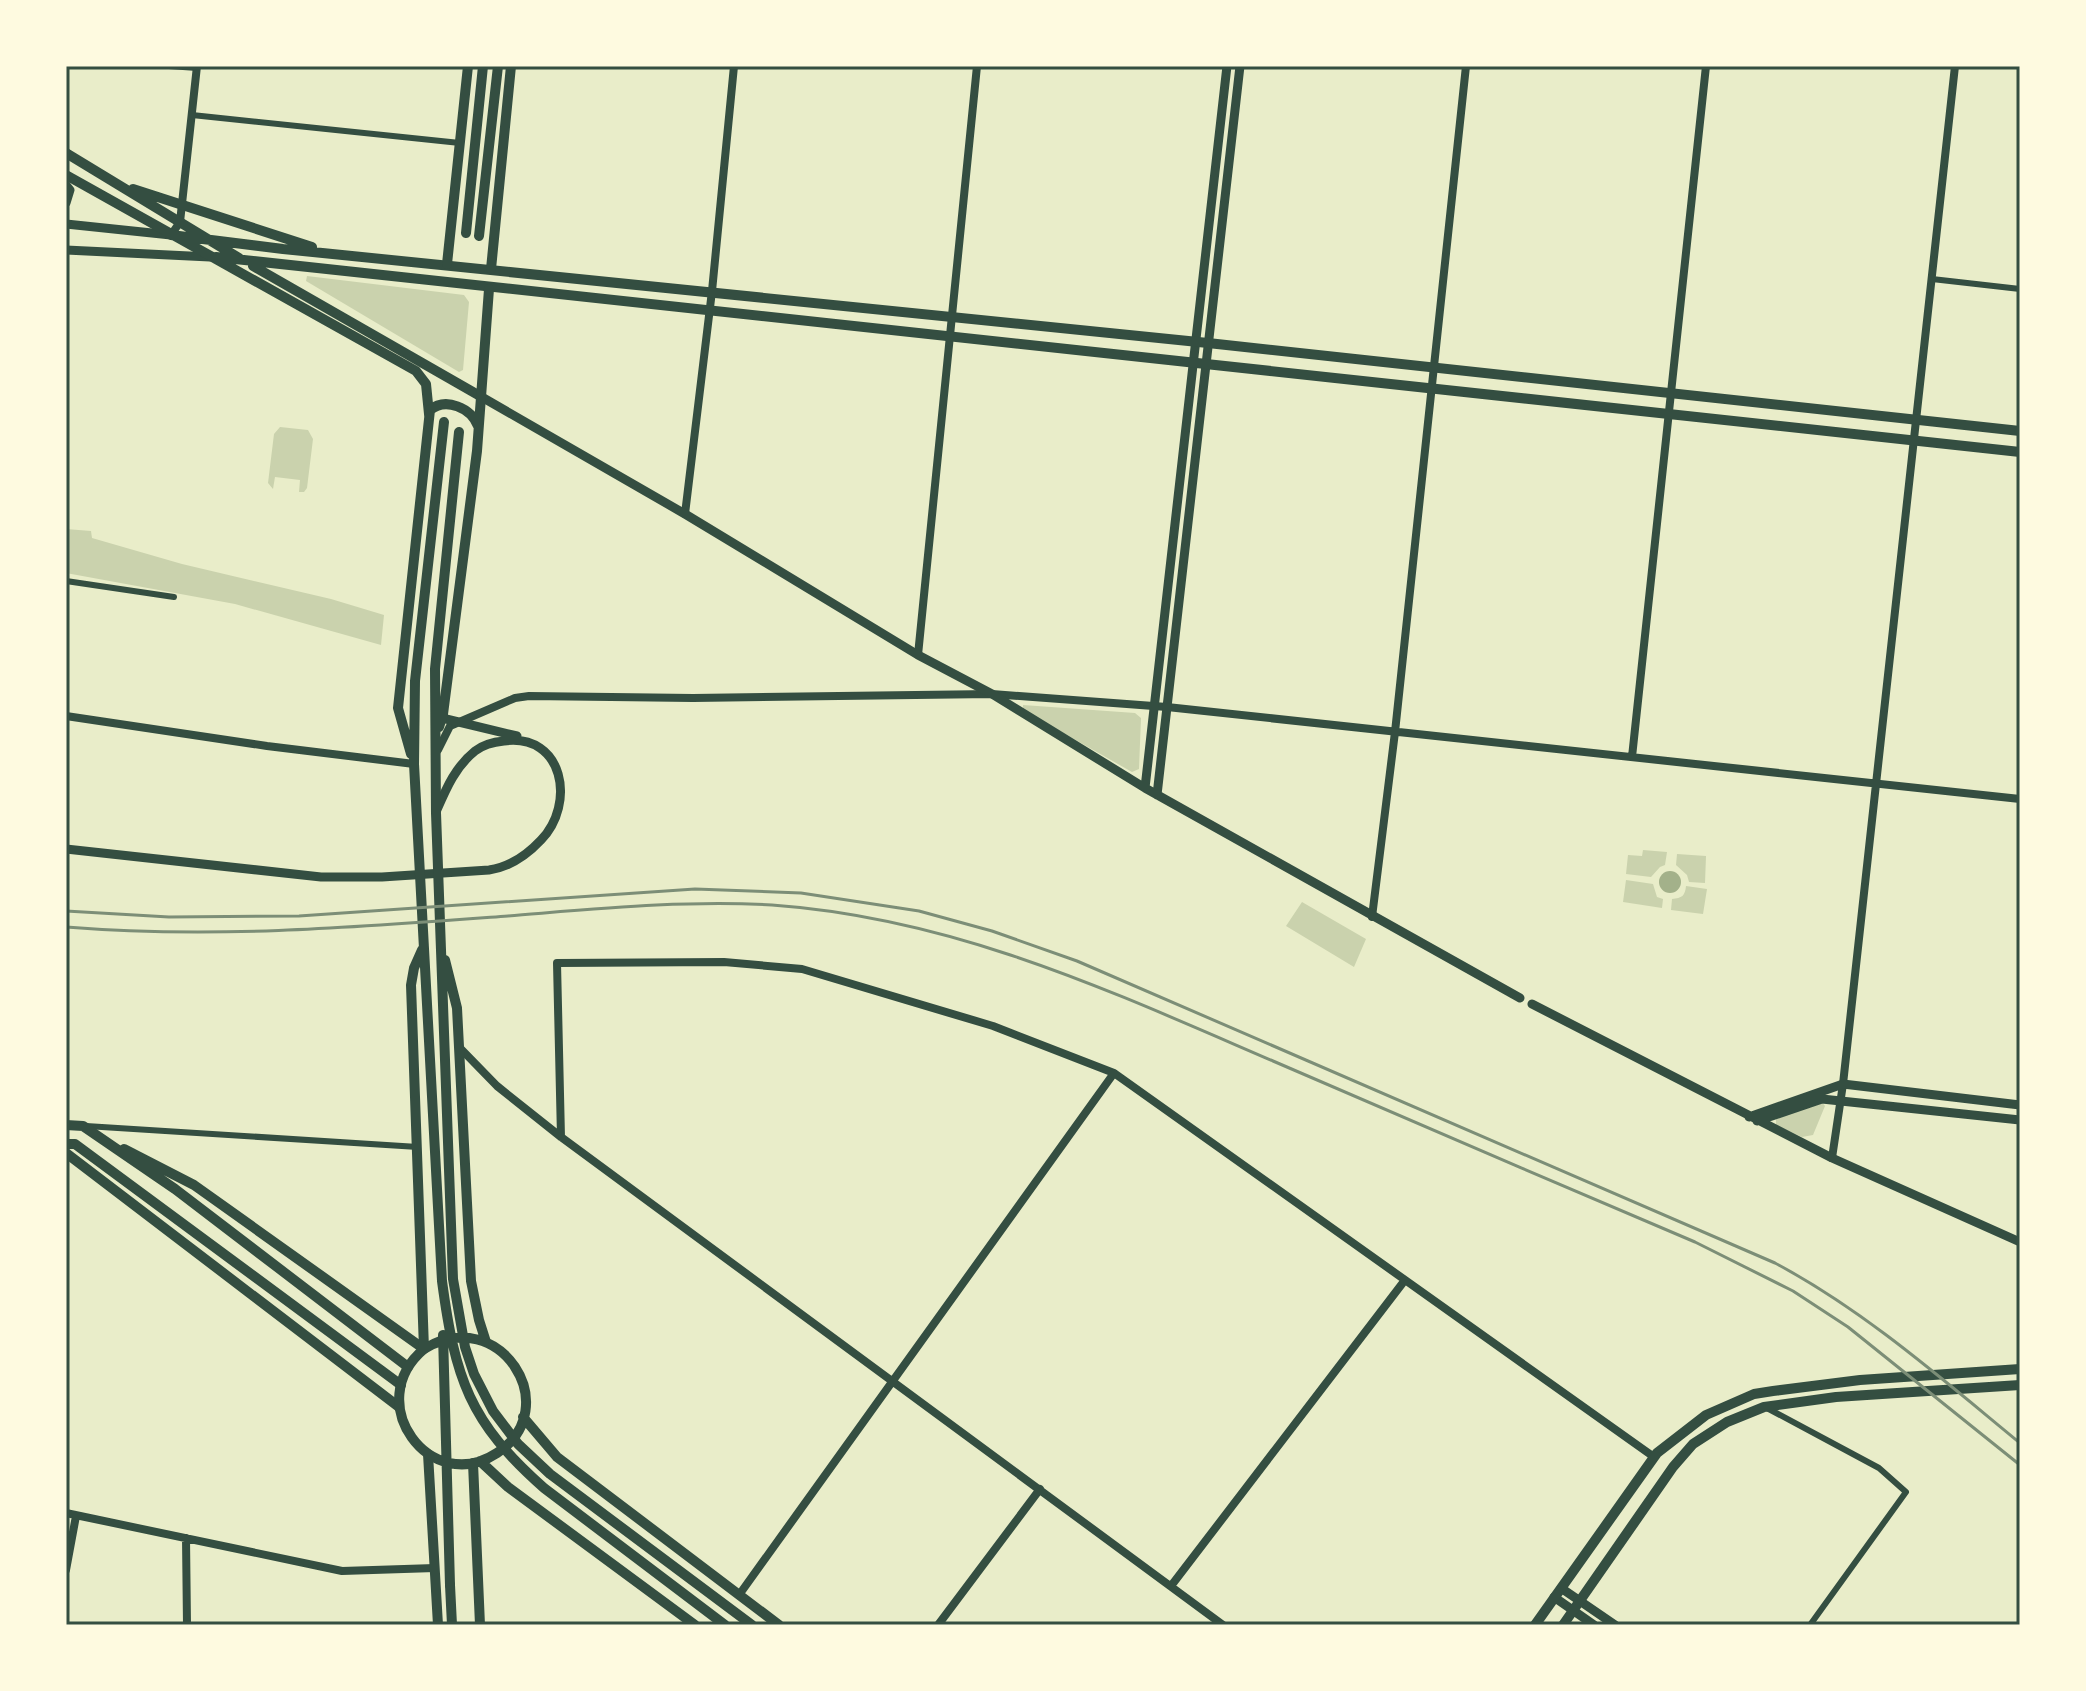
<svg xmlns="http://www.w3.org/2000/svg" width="2086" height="1691" font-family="'Varela Round',sans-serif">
  <rect width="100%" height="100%" fill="#e9edc9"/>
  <path fill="#cad2ad" d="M307 276 464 295 469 302 463 370 459 372 306 281Z
    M280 427 308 430 313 439 307 488 304 492H299L300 480 275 477 273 489 268 483 274 434Z
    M66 529 91 531 92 538 182 564 331 599 384 615 381 645 235 604 66 573Z
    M1023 705 1135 713 1141 718 1139 769 1132 772 1023 710Z
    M1643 850 1667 852 1665 865 1660 867 1651 877 1626 874 1628 855 1642 856Z
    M1677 854 1706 856 1705 883 1689 882 1687 875 1676 865Z
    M1626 880 1653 884 1657 897 1663 899 1662 908 1623 902Z
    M1686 886 1707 889 1703 914 1671 910 1672 899C1682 898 1685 896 1686 886Z
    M1302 902 1366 939 1354 967 1286 926Z
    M1822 1102 1825 1106 1813 1135 1802 1137 1776 1125V1119Z"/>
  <path fill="#a3b18a" d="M1659 882a11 11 0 1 1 22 0a11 11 0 1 1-22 0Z"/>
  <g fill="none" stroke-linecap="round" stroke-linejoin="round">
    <path stroke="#344e41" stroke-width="6" d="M169 66 197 68
      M192 115 460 143
      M1932 279 2020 289
      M66 581 174 597
      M86 1126 418 1147
      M1765 1407 1879 1468 1906 1492 1810 1625"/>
    <path stroke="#344e41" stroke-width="8" d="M171 235 180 222 197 66
      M685 514 712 291 734 66
      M918 655 977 66
      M66 716 267 746 414 764
      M438 750 450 726 515 698 529 696 693 698 992 694 1167 707 2020 799
      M1632 757 1706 66
      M1372 917 1395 732 1466 66
      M459 1047 497 1086 561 1137 1223 1625
      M561 1137 557 963 724 962 802 969 993 1026 1114 1073 1654 1457
      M1832 1158 1843 1084 1955 66
      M66 1513 342 1571 435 1568
      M186 1538 187 1625
      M66 1570 76 1516
      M1171 1586 1405 1280
      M739 1595 1114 1073
      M938 1625 1040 1489"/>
    <path stroke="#344e41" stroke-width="9" d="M66 185 70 190 66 203
      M66 224 171 235
      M66 250 210 257
      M480 396 685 514 918 655 992 694 1145 788 1520 998
      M442 718 517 736
      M1145 788 1227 66
      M1157 795 1240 66
      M66 849 321 877H382L489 870C510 867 526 856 541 840 576 804 564 733 504 741 493 742 484 744 475 751 455 767 446 789 436 812
      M1532 1004 1832 1158 2020 1242
      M1749 1117 1843 1084 2020 1105
      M1757 1121 1822 1099 2020 1120
      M1561 1588 1615 1625
      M1554 1597 1594 1625"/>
    <path stroke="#344e41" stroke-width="10" d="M66 153 239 258
      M66 175 416 371 426 384 429 414
      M133 189 312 247
      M171 235 283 249 1208 343 2020 431
      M216 257 2020 452
      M253 266 480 396
      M66 1125 83 1126 175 1189 408 1367
      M66 1144H75L401 1385
      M124 1149 194 1185 424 1349
      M66 1153 399 1407
      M428 1454 438 1625
      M473 1463 480 1625
      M450 1585 452 1625
      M1535 1625 1657 1453 1706 1415 1754 1394 1773 1391 1860 1380 2020 1369
      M1563 1625 1673 1467 1693 1444 1727 1422 1764 1407 1836 1397 2020 1385"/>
    <path stroke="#344e41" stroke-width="10" d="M466 233 483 66
      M479 236 498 66
      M447 264 468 66
      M491 269 511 66
      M444 422 415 681 414 764 442 1281C455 1378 469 1422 544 1488L725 1625
      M459 432 435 669 436 813 453 1279 465 1347 474 1374 493 1411 518 1444 550 1474 752 1625
      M439 727 443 714 477 451 489 289
      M411 754 398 708 430 410C446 397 471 408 478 426
      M422 950 414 968 411 985 424 1349C361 1402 430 1497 497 1453 566 1408 500 1303 424 1349
      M445 960 457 1008 471 1281 479 1320 486 1342
      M443 1335 450 1585
      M523 1417 557 1457 779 1625
      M480 1461 508 1487 695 1625"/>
    <path stroke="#7c8e77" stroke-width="3" d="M66 911 169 917 299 916 695 889 801 893 919 911 992 931 1077 961 1775 1263C1865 1311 1942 1379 2020 1443
      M66 927C214 939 361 927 508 916 596 909 683 900 772 905 954 918 1108 990 1273 1061 1414 1122 1554 1182 1695 1242L1793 1291 1848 1327 2020 1465"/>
  </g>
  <rect width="2086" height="1691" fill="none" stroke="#fefae0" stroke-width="136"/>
  <rect x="68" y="68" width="1950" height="1555" fill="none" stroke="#344e41" stroke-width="3"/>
</svg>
